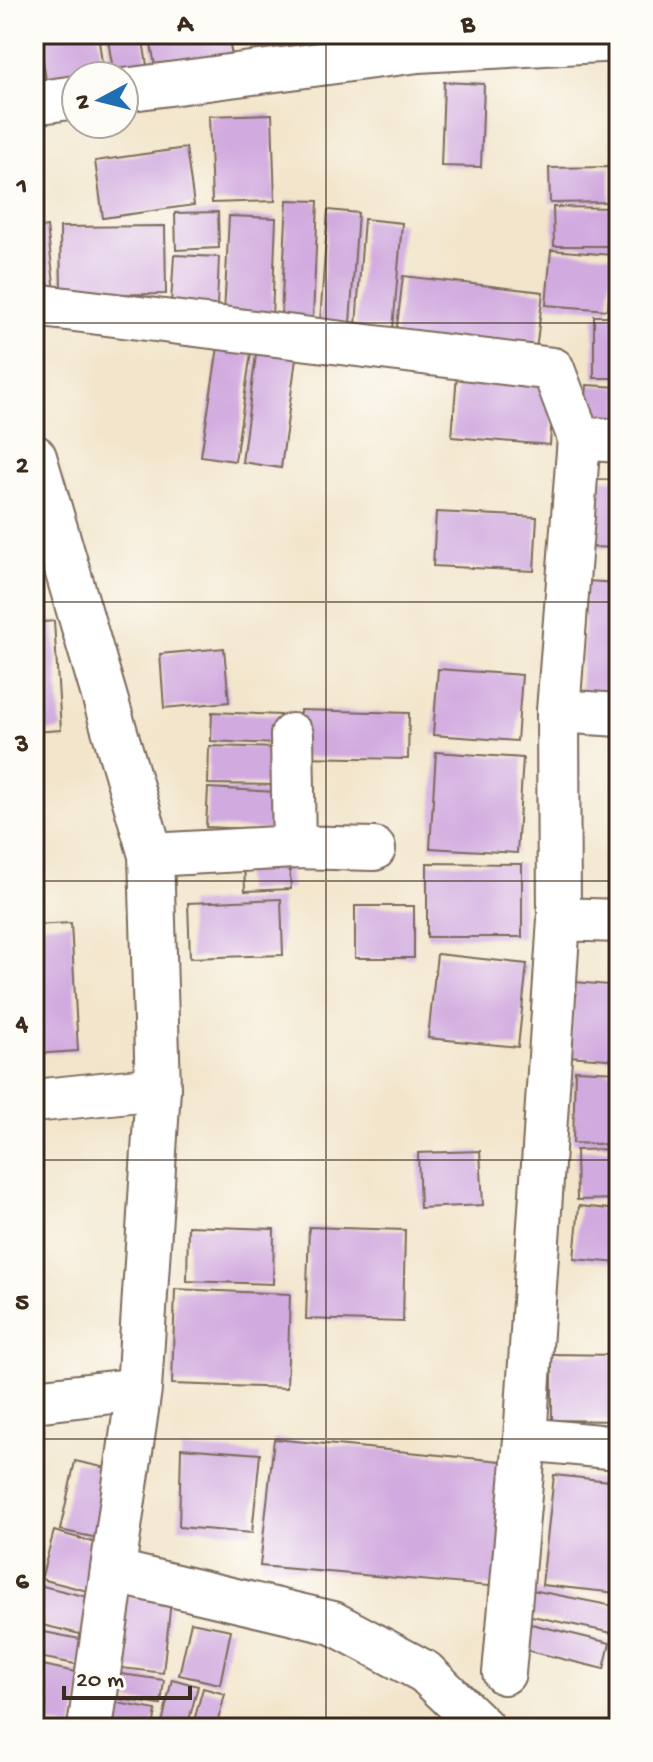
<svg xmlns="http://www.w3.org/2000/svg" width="653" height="1762" font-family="'Gochi Hand',sans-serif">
  <rect width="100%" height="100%" fill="#fdfcf7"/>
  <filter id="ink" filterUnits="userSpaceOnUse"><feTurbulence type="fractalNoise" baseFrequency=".0125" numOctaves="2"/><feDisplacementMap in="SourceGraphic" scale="16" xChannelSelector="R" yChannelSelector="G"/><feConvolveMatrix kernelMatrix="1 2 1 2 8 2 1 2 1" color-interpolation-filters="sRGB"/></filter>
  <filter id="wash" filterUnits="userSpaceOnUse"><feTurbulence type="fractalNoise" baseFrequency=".006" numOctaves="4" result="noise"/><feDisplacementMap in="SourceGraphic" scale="32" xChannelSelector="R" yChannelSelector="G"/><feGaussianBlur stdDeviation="1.8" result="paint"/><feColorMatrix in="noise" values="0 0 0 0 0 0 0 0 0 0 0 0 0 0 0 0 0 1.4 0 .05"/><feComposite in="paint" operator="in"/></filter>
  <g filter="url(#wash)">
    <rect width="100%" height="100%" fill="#f2e5cb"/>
    <g id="blocks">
      <path fill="#d1aadf" d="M39 34H98L104 76H76V89L48 94Z
        M107 34H142L149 78 114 76Z
        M149 34H228L234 67 158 81Z
        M288 34H333L334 42 289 46Z
        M337 34H433L339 49Z
        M444 82 484 84 481 167 441 166Z
        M272 114 275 201 212 203 209 116Z
        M186 148 194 205 103 218 95 161Z
        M610 167V202L550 203 549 168Z
        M287 200 318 201 313 318 281 316Z
        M553 207 617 208 616 246H554Z
        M328 210 358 213 350 323 320 322Z
        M218 212 219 248 176 250 175 213Z
        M229 216 276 218 272 318 224 315Z
        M364 219 402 223 393 329 356 326Z
        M165 226 166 294 61 295 60 227Z
        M47 227 55 291 34 294V229Z
        M551 250 612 255 608 310 546 305Z
        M174 255 219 257 217 305 171 303Z
        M403 276 543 292 535 359 395 343Z
        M594 316H619V378H594Z
        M220 334 253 339 235 461 201 456Z
        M258 339 298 344 281 468 242 462Z
        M457 374 554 382 550 445 452 437Z
        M587 385 619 387V431L583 429Z
        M593 479 619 480V548L590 547Z
        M436 512 537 517 534 571 433 566Z
        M586 581 619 583V697L580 695Z
        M54 621 61 730 34 732V623Z
        M224 648 229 702 164 708 160 654Z
        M438 669 522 675 517 741 433 735Z
        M300 710 409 713 408 759 299 757Z
        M212 712 280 715 278 744 211 741Z
        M209 746 278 748 277 785 208 784Z
        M436 752 523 758 517 853 430 848Z
        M208 788 276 792 273 830 206 827Z
        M289 857 291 889 245 891 244 859Z
        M427 863 522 864V937H427Z
        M281 899 283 955 190 958 188 903Z
        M355 906H414V958H355Z
        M71 923 78 1051 34 1054V925Z
        M437 954 527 964 518 1047 428 1038Z
        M575 982 619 986V1060L569 1056Z
        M575 1070 619 1072V1145L573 1143Z
        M619 1149V1199L577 1200 576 1150Z
        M480 1151 483 1205 420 1208 418 1153Z
        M579 1206 619 1210V1263L574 1259Z
        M188 1226 274 1229 273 1284 187 1281Z
        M309 1227 405 1230 403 1322 306 1319Z
        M175 1289 290 1294 287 1388 172 1384Z
        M552 1354 619 1355V1421L552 1420Z
        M274 1439 521 1463 500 1587 260 1566Z
        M181 1448 260 1454 252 1533 179 1527Z
        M75 1461 116 1470 102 1539 60 1530Z
        M554 1475 619 1482V1578L617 1593 542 1585Z
        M54 1531 107 1546 95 1593 41 1579Z
        M34 1584 92 1598 84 1635 34 1623Z
        M532 1590 619 1607 617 1634 527 1615Z
        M113 1595 171 1601 163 1673 105 1666Z
        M191 1622 231 1630 220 1684 179 1675Z
        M531 1624 610 1643 604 1669 525 1650Z
        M34 1630 90 1641 85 1666 34 1656Z
        M34 1663 84 1674 72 1728 34 1720Z
        M107 1672 164 1680 161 1705 103 1697Z
        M172 1679 198 1686 187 1728H161Z
        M203 1688 225 1694 216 1728H192Z
        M101 1700 156 1710 153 1728H97Z"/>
    </g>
  </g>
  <g filter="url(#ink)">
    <use href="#blocks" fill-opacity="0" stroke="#7b6b5b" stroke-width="2"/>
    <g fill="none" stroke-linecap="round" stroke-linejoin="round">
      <defs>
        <path id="street" d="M124 90 418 51 619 40
          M34 103 76 97
          M34 305 553 369 579 438 558 711 559 919 525 1439 504 1673
          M579 438 619 441
          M558 711 619 715
          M292 735 294 847
          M151 855 294 847 374 849
          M559 919 619 921
          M34 1101 158 1088
          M34 1401 139 1389
          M525 1439 619 1448
          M112 1571 333 1623 425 1672 483 1728"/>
        <path id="secondary" d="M34 457 151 855 158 1088 139 1389 90 1728"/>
      </defs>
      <use href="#street" stroke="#7b6b5b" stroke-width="46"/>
      <use href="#secondary" stroke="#7b6b5b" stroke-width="48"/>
      <use href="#street" stroke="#fff" stroke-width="42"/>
      <use href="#secondary" stroke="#fff" stroke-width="44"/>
    </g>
  </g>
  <path fill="none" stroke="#3b2a1e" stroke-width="2" stroke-opacity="0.55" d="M326 34V1728M34 323H619M34 602H619M34 881H619M34 1160H619M34 1439H619"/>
  <rect width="653" height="1762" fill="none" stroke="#fdfcf7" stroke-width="88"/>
  <g transform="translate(100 100) rotate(263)"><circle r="38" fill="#fdfcf7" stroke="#afa8a0" stroke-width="2"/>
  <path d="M0-6L14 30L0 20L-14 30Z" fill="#1f6fb2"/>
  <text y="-12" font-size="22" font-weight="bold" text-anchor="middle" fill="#3b2a1e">N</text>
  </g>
  <path d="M64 1686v12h126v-12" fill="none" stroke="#3b2a1e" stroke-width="4"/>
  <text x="76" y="1686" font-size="24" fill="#3b2a1e" stroke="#fdfcf7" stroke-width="6" paint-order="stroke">20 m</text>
  <rect x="44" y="44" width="565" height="1674" fill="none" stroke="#3b2a1e" stroke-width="3"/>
  <g font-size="26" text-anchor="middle" font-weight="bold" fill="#3b2a1e">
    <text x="185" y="31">A</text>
    <text x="468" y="31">B</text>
    <text x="22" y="193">1</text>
    <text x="22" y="472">2</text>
    <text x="22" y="751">3</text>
    <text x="22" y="1030">4</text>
    <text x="22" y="1309">5</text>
    <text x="22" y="1588">6</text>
  </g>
</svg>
